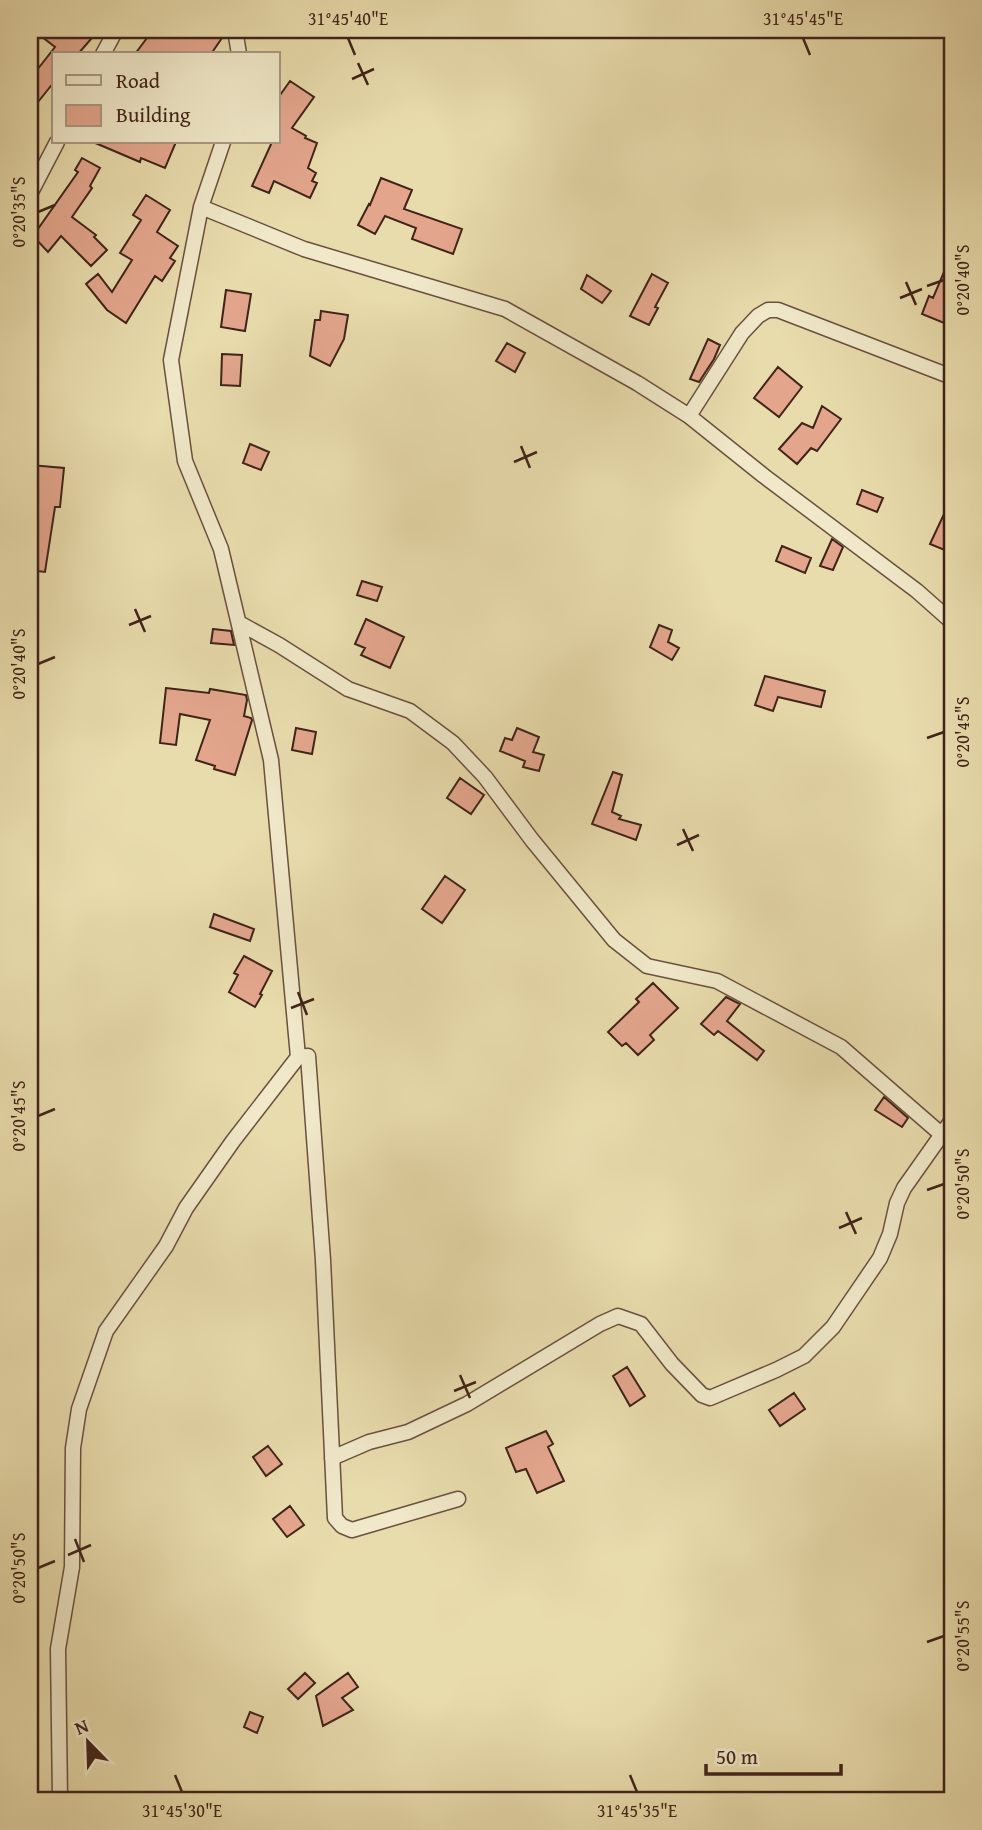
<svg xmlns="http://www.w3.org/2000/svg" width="982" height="1830" font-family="'Gentium Book Plus',serif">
  <rect width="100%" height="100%" fill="#e8dbac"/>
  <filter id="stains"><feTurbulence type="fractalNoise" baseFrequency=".00286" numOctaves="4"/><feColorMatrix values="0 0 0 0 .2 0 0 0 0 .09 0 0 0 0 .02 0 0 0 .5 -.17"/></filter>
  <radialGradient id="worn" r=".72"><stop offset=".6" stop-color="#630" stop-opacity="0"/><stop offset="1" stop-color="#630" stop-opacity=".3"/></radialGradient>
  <path fill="#e3a68d" stroke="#402319" stroke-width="2" d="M33 30H80L91 39 78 54H54V82L30 112V79L55 47Z
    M153 30H217L224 35 211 54H135Z
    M290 81 314 97 292 128 306 136 305 138 317 143 308 168 316 173 312 181 317 183 310 198 274 181 269 193 252 186 272 142H278V98Z
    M93 142H176L165 168 141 158 140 162Z
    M82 158 100 168 90 186 92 188 72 217 96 235 94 237 107 250 91 266 61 236 48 252 33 236 78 172 75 170Z
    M381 178 412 190 404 209 462 229 453 254 412 239 416 228 385 216 375 234 358 225 369 204 370 205Z
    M146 195 170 210 157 232 178 246 170 258 175 261 162 281 155 276 126 323 107 310 86 284 98 274 112 292 132 260 120 253 141 220 133 215Z
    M952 253V301L944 323 922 314 929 296 933 298Z
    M652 274 668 283 655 307 658 308 649 325 630 316Z
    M587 275 611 291 602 303 581 289Z
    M226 290 251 294 245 331 221 327Z
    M321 311 348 315 344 339 330 366 310 356 315 320H320Z
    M708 339 720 345 714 359 699 382 690 379Z
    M507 343 525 353 515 372 496 361Z
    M222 354 242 355 240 386 221 385Z
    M778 367 802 387 779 417 754 398Z
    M822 406 841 419 817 451 811 448 797 464 779 449 802 423 813 428Z
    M250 444 269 452 261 470 243 463Z
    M30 465 64 468 60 507H55L45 572 30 570V559L38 505H30Z
    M862 490 883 498 877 512 857 504Z
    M952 497V553L930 544Z
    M832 539 843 547 833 570 820 566Z
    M782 546 811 558 805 573 776 561Z
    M362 581 382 587 377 601 357 595Z
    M366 619 404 637 390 668 361 655 365 648 355 644Z
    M659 625 672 630 668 642 679 648 672 660 650 647Z
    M213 629 231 631 234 645 211 643Z
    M765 676 825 691 821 707 778 697 773 711 755 705Z
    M166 688 209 693 210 689 246 695 247 700 244 716 251 718 252 720 235 775 214 769 215 766 196 760 210 720 180 714 176 745 160 743Z
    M296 728 316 732 312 754 292 750Z
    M517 728 539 737 533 752 544 755 539 771 523 767 525 761 500 751 505 738 512 740Z
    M613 772 622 775 612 812 621 816 619 819 641 825 636 840 592 824Z
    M460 778 484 795 471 814 447 798Z
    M445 876 465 890 442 923 422 909Z
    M214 914 254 929 250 941 210 927Z
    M244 956 272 971 260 994 262 995 255 1007 229 992 238 975 234 973Z
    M653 983 678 1008 650 1035 654 1040 638 1055 626 1043 622 1046 608 1032 639 1002 636 999Z
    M726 997 740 1004 727 1021 764 1051 757 1060 718 1031 714 1035 701 1024Z
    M884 1097 908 1118 902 1127 875 1110Z
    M627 1367 645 1396 630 1406 613 1376Z
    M794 1393 805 1409 780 1426 769 1410Z
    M546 1431 553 1444 548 1447 564 1481 537 1493 526 1469 516 1472 506 1448Z
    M268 1446 282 1464 266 1476 253 1457Z
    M290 1506 304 1525 287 1537 273 1519Z
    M305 1673 315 1683 298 1699 288 1689Z
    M348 1673 358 1687 342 1698 353 1710 323 1726 316 1696Z
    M250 1712 263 1717 257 1733 244 1727Z"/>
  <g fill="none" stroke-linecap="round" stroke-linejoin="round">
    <defs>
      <path id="minor" d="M235 30 239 54
        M103 54 116 30
        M223 142 201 207 171 360 185 461 221 549 271 760 298 1057 308 1056 323 1260 335 1518 342 1526 352 1530 458 1499
        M30 194 57 142
        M201 207 304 249 505 309 637 383 689 416 764 476 917 591 952 622
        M689 416 742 333 758 316 768 310H778L952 377
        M239 623 279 645 348 689 410 711 453 743 485 777 532 840 614 940 647 966 717 981 841 1047 941 1134 952 1140
        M332 1458 369 1442 408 1432 467 1404 600 1324 618 1316 641 1324 672 1364 702 1395 710 1398 776 1370 804 1356 833 1327 880 1258 890 1234 897 1203 904 1188 952 1120
        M60 1800 58 1649 72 1567 73 1448 79 1409 106 1331 166 1246 186 1208 233 1141 298 1057"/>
    </defs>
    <use href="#minor" stroke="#6a513e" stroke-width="17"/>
    <use href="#minor" stroke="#f0e8c9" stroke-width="14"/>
  </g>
  <path fill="none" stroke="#402319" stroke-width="2.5" d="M348 38 355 55M803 38 810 55M358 63 368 85M352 79 374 69M38 212 55 205M906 282 916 305M927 286 944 280M900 298 922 289M521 446 530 468M514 462 537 452M135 609 145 632M129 625 151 616M38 664 55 657M927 738 944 732M683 829 693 851M677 845 699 835M298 992 307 1015M291 1008 314 999M38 1116 55 1109M927 1190 944 1184M846 1212 856 1234M839 1228 862 1218M460 1375 470 1398M454 1391 476 1382M75 1539 84 1562M68 1555 91 1545M38 1568 55 1561M927 1642 944 1636M175 1775 182 1792M630 1775 637 1792"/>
  <rect width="982" height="1830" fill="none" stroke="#e8dbac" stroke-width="77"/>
  <rect x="52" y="52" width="228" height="91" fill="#f0e8c9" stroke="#aa9983" stroke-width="2"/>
  <rect x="66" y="75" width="35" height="10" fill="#f0e8c9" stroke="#aa9983" stroke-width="2"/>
  <text x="116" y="88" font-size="21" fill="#402319">Road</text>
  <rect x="66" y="105" width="35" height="21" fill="#e3a68d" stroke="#aa9983" stroke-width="2"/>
  <text x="116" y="122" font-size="21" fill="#402319">Building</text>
  <g transform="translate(88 1742) rotate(337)" stroke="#f0e8c9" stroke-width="5" paint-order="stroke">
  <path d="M0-5L12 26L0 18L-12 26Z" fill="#402319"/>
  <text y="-10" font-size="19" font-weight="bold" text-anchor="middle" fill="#402319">N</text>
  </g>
  <path d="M706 1764v10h135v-10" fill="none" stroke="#402319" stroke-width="3.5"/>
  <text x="716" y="1764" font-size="21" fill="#402319" stroke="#f0e8c9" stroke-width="5" paint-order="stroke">50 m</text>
  <rect x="38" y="38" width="906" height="1754" fill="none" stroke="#402319" stroke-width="2.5"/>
  <g font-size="18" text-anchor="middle" fill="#402319">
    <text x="348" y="25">31°45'40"E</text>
    <text x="803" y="25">31°45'45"E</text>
    <text transform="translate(19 212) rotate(-90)" y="6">0°20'35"S</text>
    <text transform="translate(963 280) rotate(-90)" y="6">0°20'40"S</text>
    <text transform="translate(19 664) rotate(-90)" y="6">0°20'40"S</text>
    <text transform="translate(963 732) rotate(-90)" y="6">0°20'45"S</text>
    <text transform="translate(19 1116) rotate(-90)" y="6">0°20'45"S</text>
    <text transform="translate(963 1184) rotate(-90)" y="6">0°20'50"S</text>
    <text transform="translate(19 1568) rotate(-90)" y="6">0°20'50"S</text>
    <text transform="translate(963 1636) rotate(-90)" y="6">0°20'55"S</text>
    <text x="182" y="1817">31°45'30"E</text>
    <text x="637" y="1817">31°45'35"E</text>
  </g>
  <rect width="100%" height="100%" filter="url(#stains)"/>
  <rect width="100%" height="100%" fill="url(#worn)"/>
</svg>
